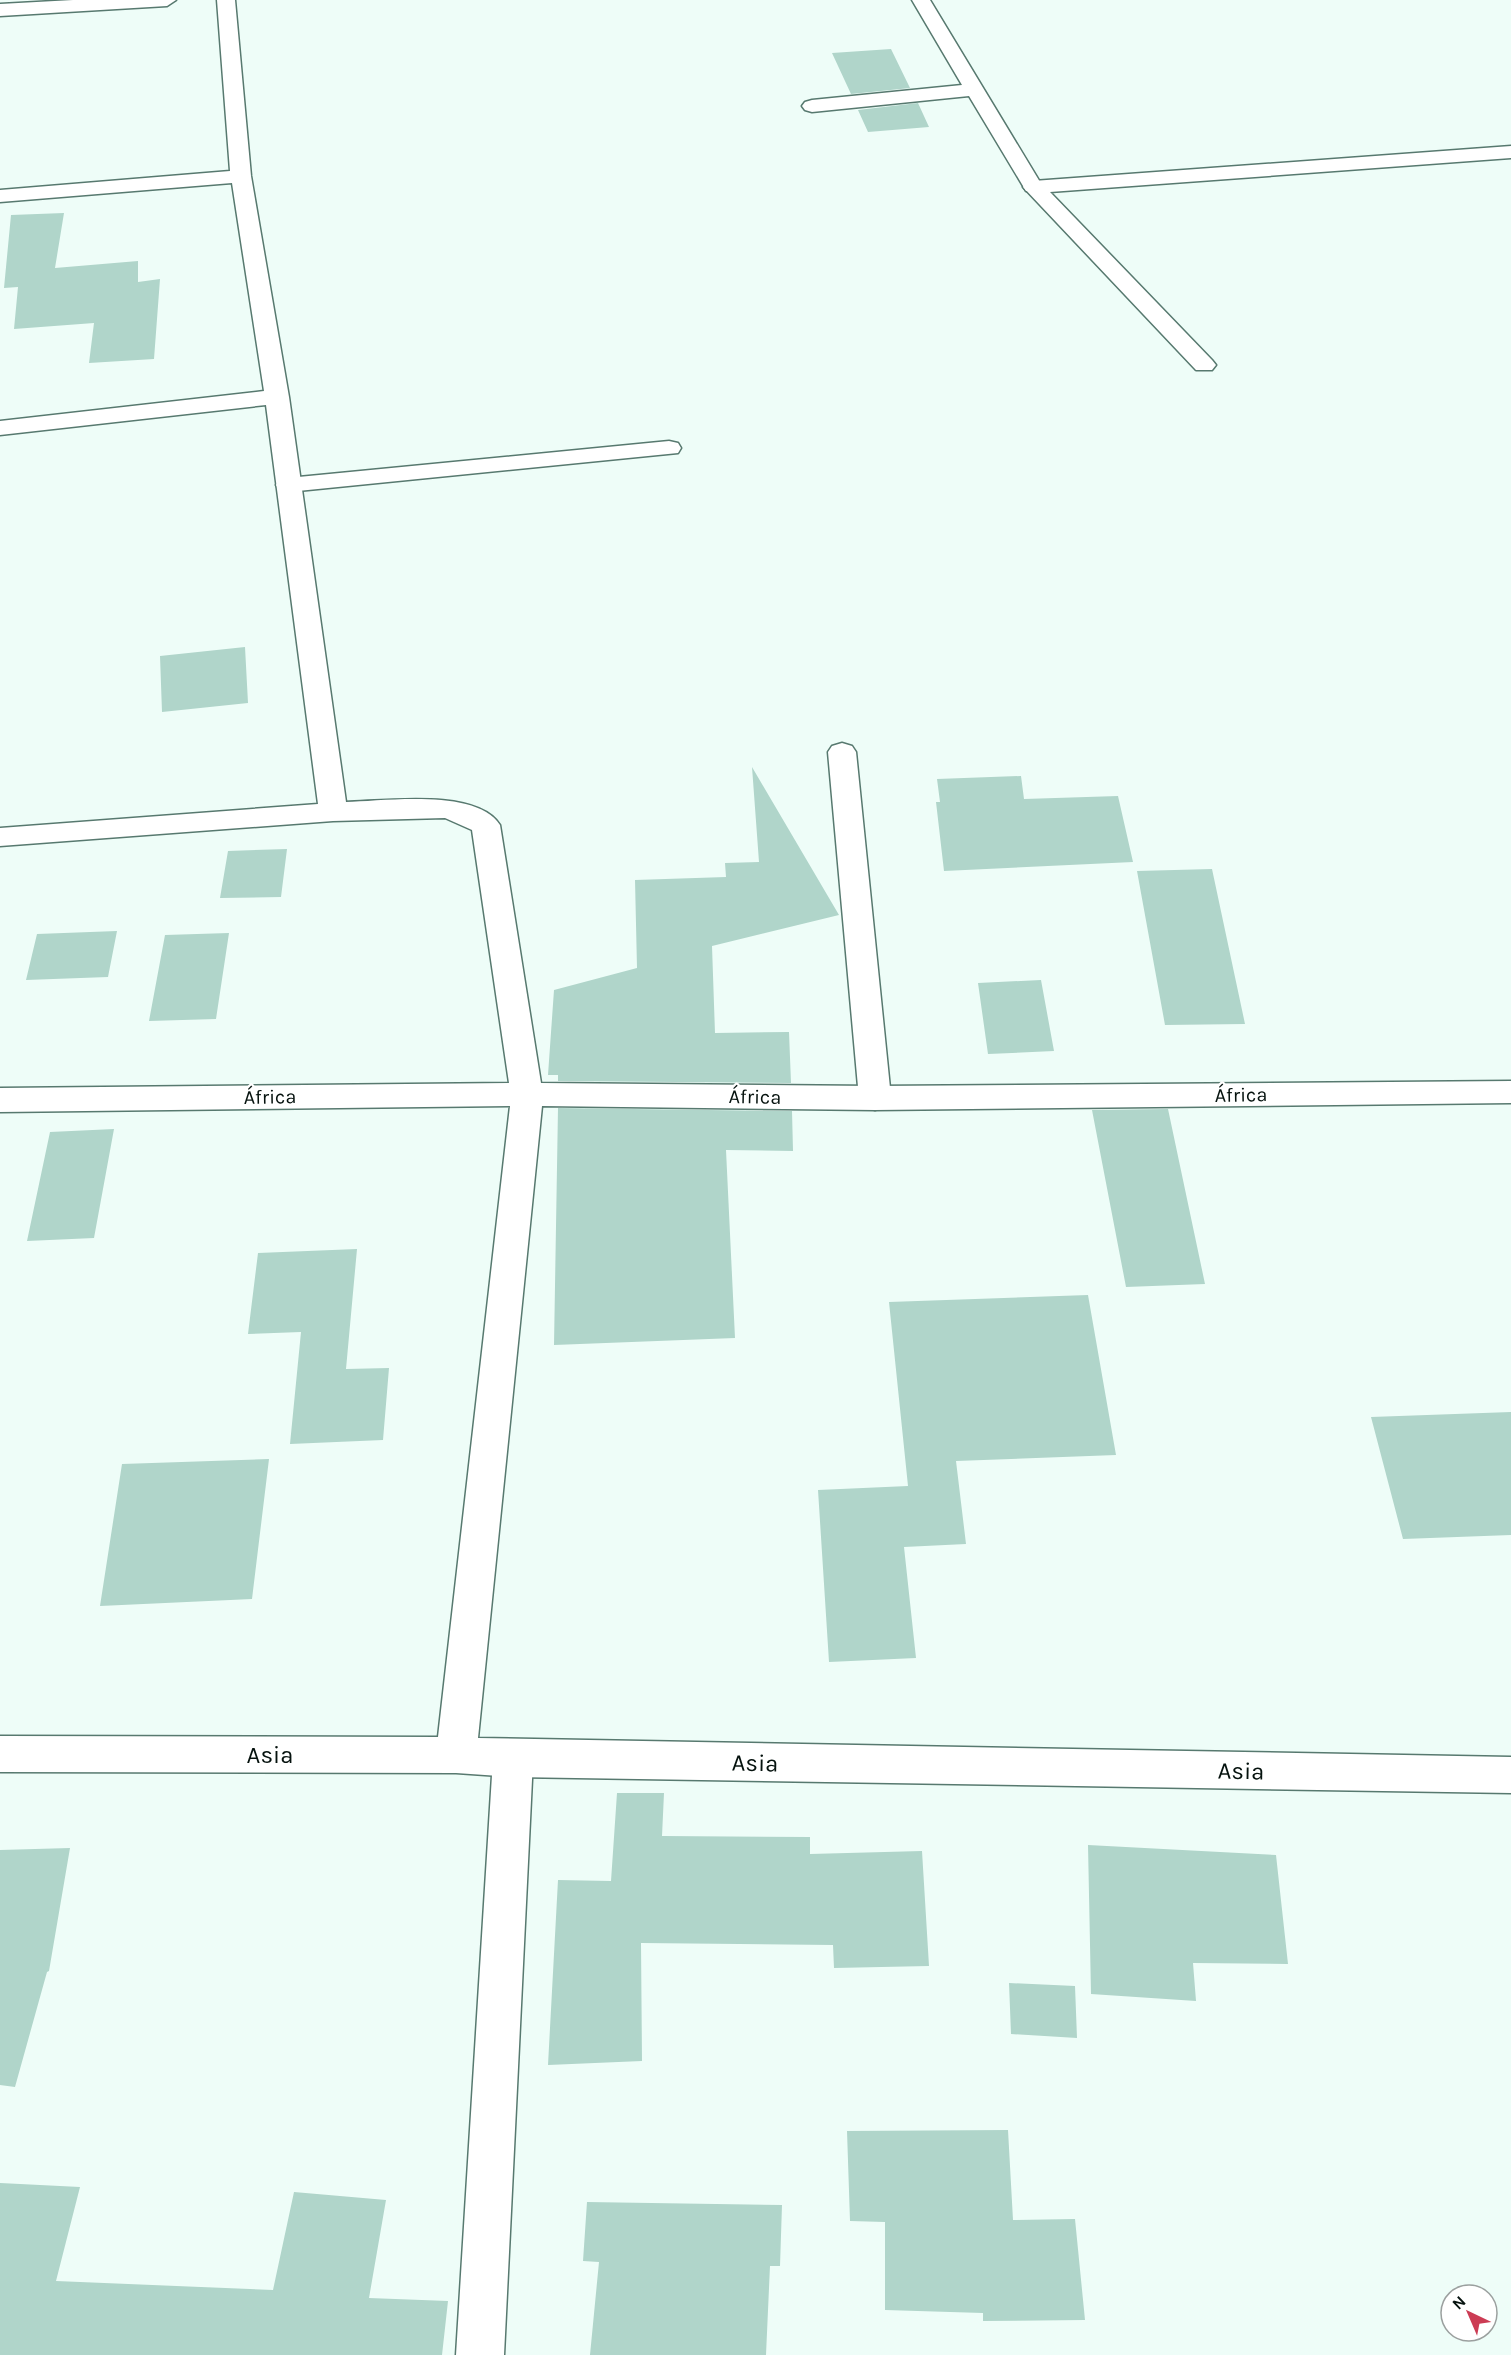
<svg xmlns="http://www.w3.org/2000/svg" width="1511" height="2355" font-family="Karla,sans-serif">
  <rect width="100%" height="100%" fill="#eefdf8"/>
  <path fill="#b0d5ca" d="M891 49 910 88 851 94 832 53Z
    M918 103 929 127 868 132 858 110Z
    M64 213 55 268 138 261V282L160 279 154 359 89 363 94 323 14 329 18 287 4 288 11 215Z
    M245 647 248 703 162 712 160 656Z
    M752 767 839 915 712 946 715 1033 789 1032 791 1083 558 1081V1075H548L554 990 637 968 635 880 726 877 725 863 759 862Z
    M1021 776 1024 799 1118 796 1133 862 944 871 936 802H940L937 779Z
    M287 849 281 897 220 898 228 851Z
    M1212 869 1245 1024 1165 1025 1137 871Z
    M117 931 108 977 26 980 37 934Z
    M229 933 216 1019 149 1021 165 935Z
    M1041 980 1054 1051 988 1054 978 983Z
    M558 1108 792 1111 793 1151 726 1150 735 1338 554 1345Z
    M1168 1109 1205 1284 1126 1287 1092 1110Z
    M114 1129 94 1238 27 1241 50 1132Z
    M357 1249 346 1369 389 1368 383 1440 290 1444 301 1332 248 1334 258 1253Z
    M1088 1295 1116 1455 956 1461 966 1544 904 1547 916 1658 829 1662 818 1490 908 1486 889 1302Z
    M1511 1412V1535L1403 1539 1371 1417Z
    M269 1459 252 1599 100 1606 122 1464Z
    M617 1793H664L662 1836 810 1837V1854L922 1851 929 1966 834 1968 833 1945 641 1943 642 2061 548 2065 558 1880 611 1881Z
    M1088 1845 1276 1855 1288 1964 1193 1963 1196 2001 1091 1994Z
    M70 1848 49 1971 47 1972 15 2087 0 2085V1850Z
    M1009 1983 1075 1986 1077 2038 1011 2034Z
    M1008 2130 1013 2220 1075 2219 1085 2320 983 2321V2313L885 2310V2222L850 2221 847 2131Z
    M0 2183 80 2187 56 2281 273 2290 294 2192 386 2200 369 2298 448 2301 442 2355H0Z
    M587 2202 782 2205 780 2266H770L766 2355H590L599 2262 583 2261Z"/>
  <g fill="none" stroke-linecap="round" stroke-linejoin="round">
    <defs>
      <path id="service" d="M1511 146V158L1050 192 1212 360 1216 365 1212 370H1196L1023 187 1026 183 1033 181Z
        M669 441 678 443 681 448 678 453 288 492 279 490 276 485 279 480 288 478Z
        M842 743 852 746 856 752 891 1098 886 1106 875 1110 864 1106 859 1098 828 752 832 746Z
        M513 1741 527 1746 533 1759 504 2355H456L493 1759 499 1746Z"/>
      <path id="minor" d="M73 0H176L167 6 0 16V4Z
        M217 0H235L251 176 289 397 346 802C384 801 477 788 500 825L541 1083 875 1086 1511 1081V1103L875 1110 542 1106 478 1738 1511 1757V1793L513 1777 456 1773 0 1772V1736L438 1737 510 1106 0 1112V1088L509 1083 472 830 445 818 333 821 0 846V828L318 804 266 405 0 435V421L264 391 232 183 0 202V190L230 171Z
        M912 0H930L1043 187 1040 191H1026L969 96 812 112 805 110 802 106 805 102 812 100 962 85Z"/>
    </defs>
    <use href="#service" stroke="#57796f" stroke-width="3"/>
    <use href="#minor" stroke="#57796f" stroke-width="3"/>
    <use href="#service" fill="#fff" fill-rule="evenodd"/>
    <use href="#minor" fill="#fff" fill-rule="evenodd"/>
  </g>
  <g text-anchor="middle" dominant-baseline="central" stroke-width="4.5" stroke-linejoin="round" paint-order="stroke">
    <g font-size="20" fill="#05120e" stroke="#fff">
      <text transform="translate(1241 1095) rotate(-1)">África</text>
      <text transform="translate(270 1097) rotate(-1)">África</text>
      <text transform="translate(755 1097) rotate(1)">África</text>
    </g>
    <g font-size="24" fill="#05120e" stroke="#fff">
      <text x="270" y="1755">Asia</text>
      <text transform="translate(755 1763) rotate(1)">Asia</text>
      <text transform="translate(1241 1771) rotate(1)">Asia</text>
    </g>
  </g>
  <g transform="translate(1469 2313) rotate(316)"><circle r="28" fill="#ffffff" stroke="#9ba09f" stroke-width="1.5"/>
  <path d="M0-4.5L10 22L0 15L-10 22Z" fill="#cc3c54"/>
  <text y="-9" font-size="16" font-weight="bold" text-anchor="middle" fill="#05120e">N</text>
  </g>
</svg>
